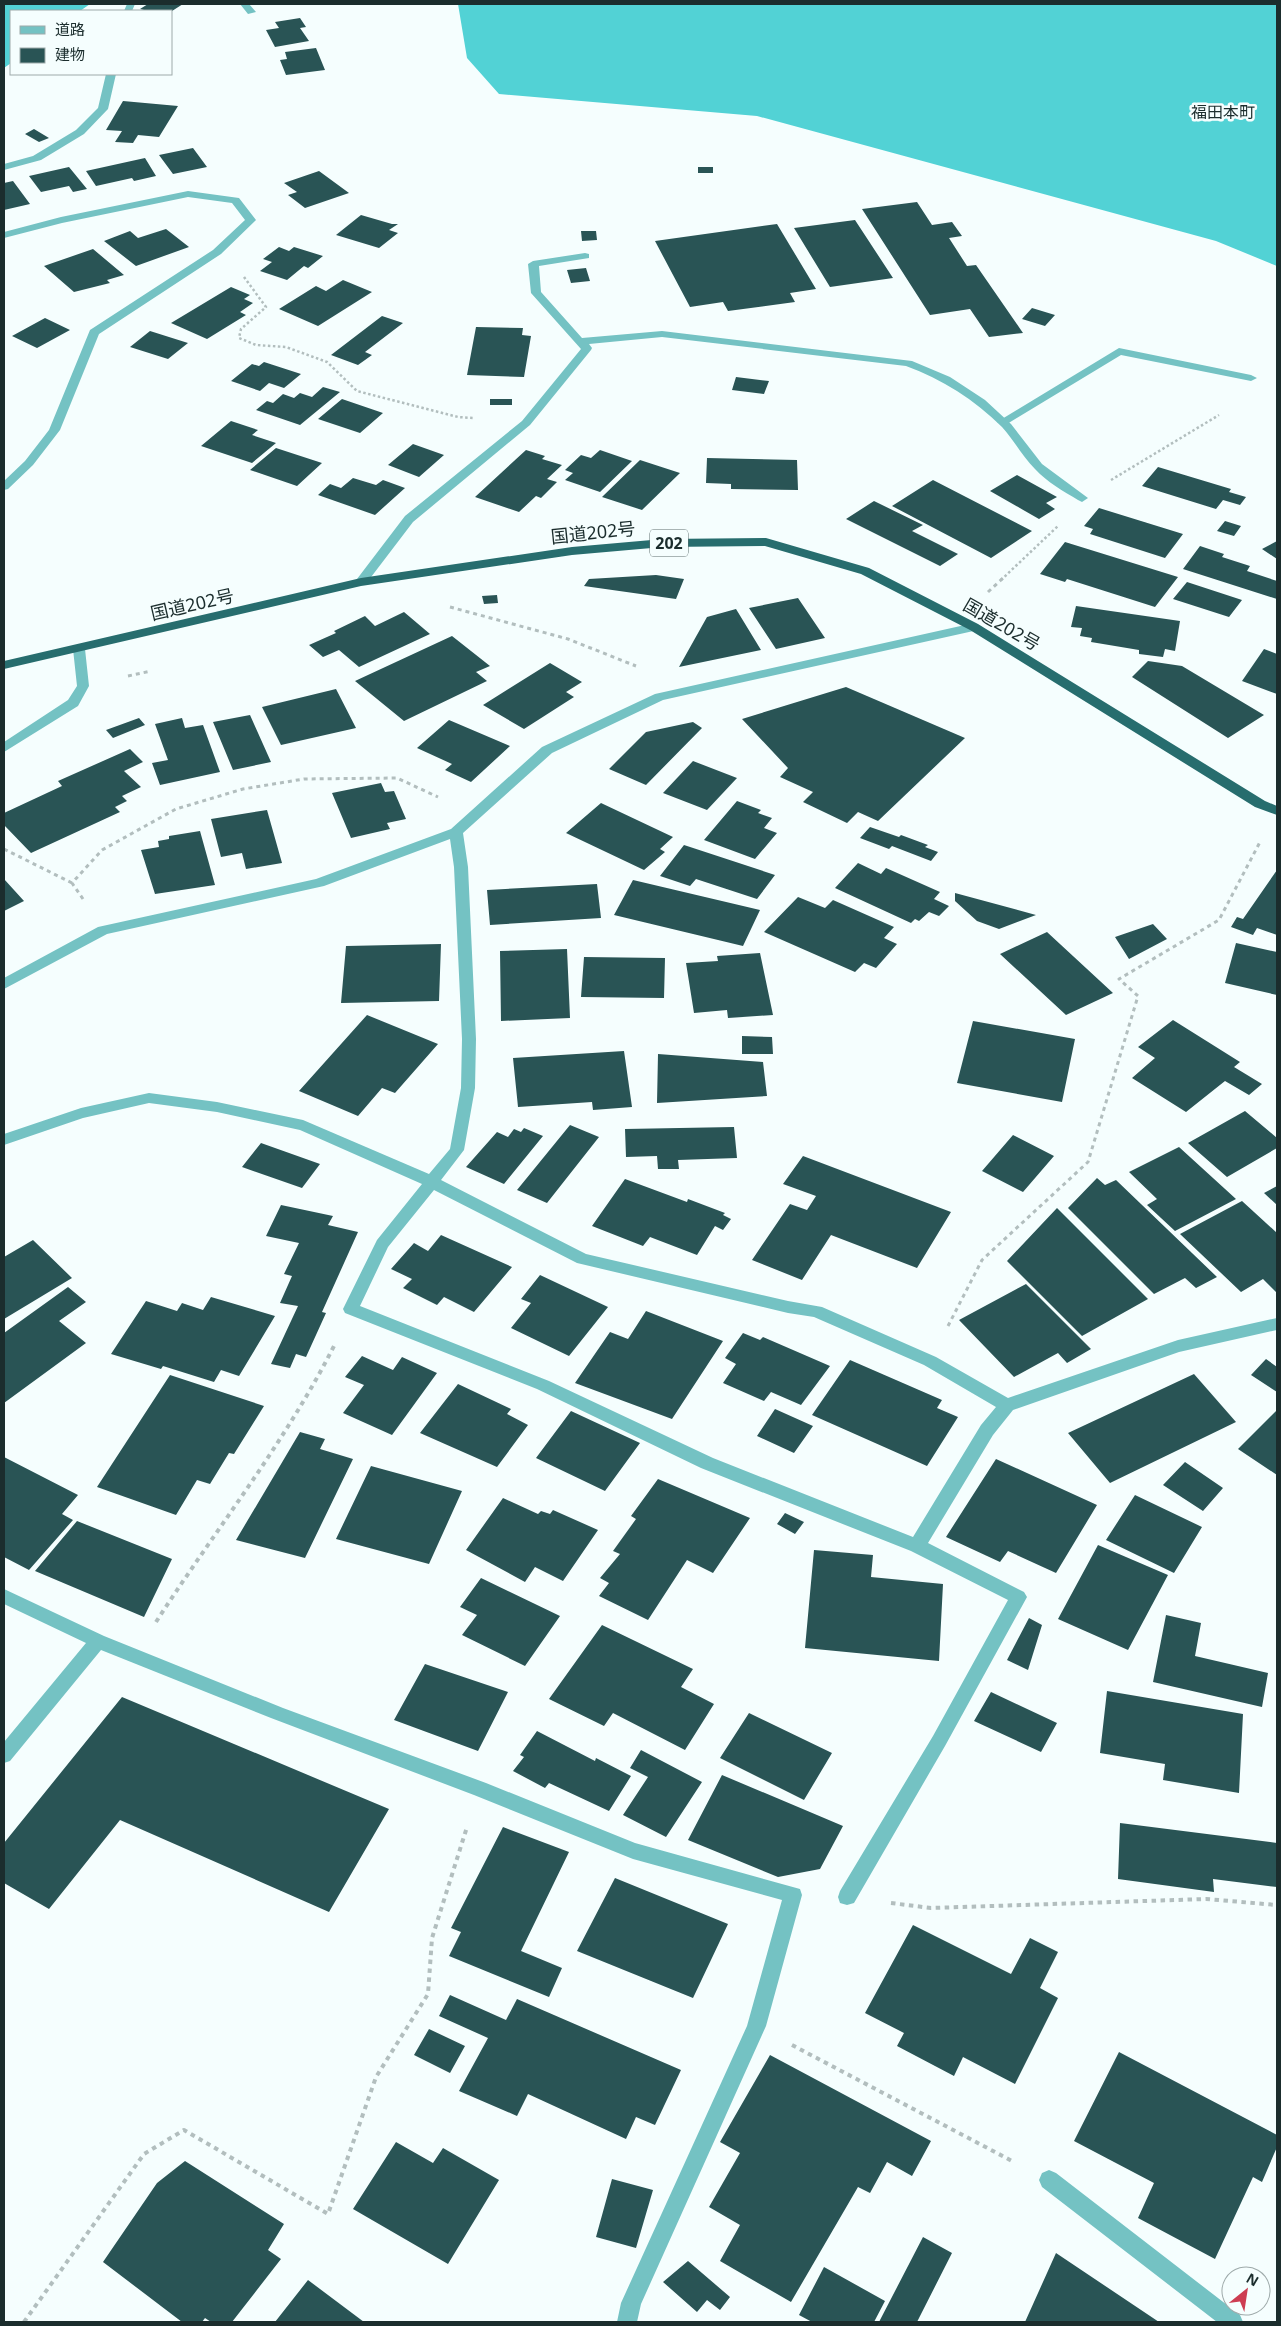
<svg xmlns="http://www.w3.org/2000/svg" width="1281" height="2326" font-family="'Noto Sans','Noto Sans JP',sans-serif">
  <rect width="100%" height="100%" fill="#f5fefe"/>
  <path fill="#52d2d5" d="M4 4H90L80 11H11V63L4 68Z
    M458 4H1277V266L1216 241 757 116 499 94 467 58Z"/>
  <path fill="#295455" d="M148 4H183L172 11H148L140 9Z
    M300 18 306 27 300 28 309 41 275 47 266 30 279 28 275 22Z
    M316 48 325 70 286 75 280 60 287 59 285 52Z
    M123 101 178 106 159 137 138 135 133 143 115 142 122 131 106 130Z
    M34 129 49 138 39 142 25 134Z
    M193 148 207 167 173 174 159 155Z
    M145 158 156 176 134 181 132 178 96 186 86 171Z
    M69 167 87 189 73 192 69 186 41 192 29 176Z
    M698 167H713V173H698Z
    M319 171 349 193 305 208 288 195 297 192 284 183Z
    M13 181 30 204 4 210V183Z
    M917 202 932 225 952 222 962 236 949 238 967 266 976 265 1023 333 989 337 970 309 930 315 862 209Z
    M361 215 392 224H398L389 230 398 233 379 248 336 235Z
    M855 220 893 278 830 287 794 228Z
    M777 224 816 289 790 293 795 302 728 311 723 302 690 307 655 241Z
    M166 229 189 247 136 266 104 241 130 231 138 238Z
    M581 231H596L597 240 582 241Z
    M279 247 289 251 294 247 323 256 308 268 304 266 287 280 260 271 272 262 263 259Z
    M93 249 124 275 107 280 110 283 74 292 44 266Z
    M586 268 590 281 571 283 567 270Z
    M343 280 372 292 318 326 279 309 316 286 326 291Z
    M231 287 250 295 244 299 253 303 240 312 246 315 207 339 171 323Z
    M1032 308 1055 315 1045 326 1022 319Z
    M382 316 403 323 365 352 372 355 358 365 331 355Z
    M45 318 70 330 37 348 12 336Z
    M476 327 523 328 522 335 531 336 524 377 467 375Z
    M150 331 188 343 168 359 130 347Z
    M264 362 301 374 284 388 269 383 260 391 231 381 252 364 259 366Z
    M736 377 769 381 764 394 732 390Z
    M323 387 340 392 300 425 256 410 267 401 273 403 283 394 294 398 300 393 312 397Z
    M342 399 383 413 360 433 318 419Z
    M490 399H512V405H490Z
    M231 421 258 430 252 435 276 443 252 463 201 446Z
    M413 444 444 455 419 477 388 465Z
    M276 448 322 463 297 486 250 470Z
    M526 450 545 456 542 459 562 465 547 479 557 482 541 498 536 496 519 512 475 497Z
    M600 450 632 461 600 492 565 480 573 473 565 470 581 455 591 458Z
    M707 458 797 460 798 490 731 489V484L706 483Z
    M640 460 680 473 642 510 602 497Z
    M1158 467 1231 489 1229 492 1246 497 1240 505 1223 500 1216 509 1142 486Z
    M1017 475 1057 497 1046 503 1055 509 1039 519 990 491Z
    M353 478 376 485 383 480 405 488 375 515 318 495 330 484 341 488Z
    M933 480 1032 531 991 558 892 506Z
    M874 501 923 525 912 531 958 554 940 566 846 519Z
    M1099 508 1183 534 1165 558 1090 534 1093 529 1084 526Z
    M1225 521 1241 526 1234 536 1217 531Z
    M1277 541V559L1262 549Z
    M1065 542 1178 577 1155 607 1067 579 1065 582 1040 574Z
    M1200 546 1224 554 1222 557 1250 566 1247 571 1277 581V599L1183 569Z
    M656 575 684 579 676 599 584 586 589 579Z
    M1187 582 1242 600 1229 617 1173 599Z
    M497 595 498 603 484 604 482 596Z
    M798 598 825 638 776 649 749 608Z
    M1076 606 1180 621 1175 651 1165 649 1163 657 1139 654V650L1091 642 1092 638 1080 636 1082 628 1071 627Z
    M736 609 761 650 679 667 707 617Z
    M404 612 430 634 359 667 339 650 323 657 309 645 336 633 334 631 365 616 375 626Z
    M452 636 490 666 476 672 487 681 404 721 355 681Z
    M1264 649 1277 654V694L1242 681Z
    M1148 661 1182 666 1264 715 1228 738 1132 677Z
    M550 663 582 682 566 692 574 697 524 729 483 705Z
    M846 687 965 738 878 821 858 812 847 823 803 802 813 792 780 777 788 768 742 719Z
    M336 689 356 728 281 745 262 707Z
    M250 715 271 762 233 770 213 722Z
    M139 718 145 725 113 738 106 730Z
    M182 718 185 728 203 725 220 772 160 785 152 763 168 760 155 724Z
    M449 720 510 746 471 782 445 770 452 764 417 748Z
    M693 722 702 728 646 785 609 769 646 732Z
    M130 749 143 762 124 771 141 787 122 796 127 801 115 807 120 812 31 853 4 825V813L62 786 58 781Z
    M693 761 737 778 707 810 663 793Z
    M381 783 385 792 394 791 406 819 387 823 390 829 351 838 332 793Z
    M737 801 761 810 758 813 772 818 764 828 777 833 755 859 704 840Z
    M601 803 673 837 660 849 665 852 644 870 566 833Z
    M267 810 282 863 246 869 242 853 221 857 211 819Z
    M870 827 899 837 901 835 928 845 925 847 938 852 931 861 892 846 889 849 860 838Z
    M200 831 215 885 155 894 141 850 159 847 158 841 169 839V836Z
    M684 845 775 875 757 899 696 879 690 886 660 876Z
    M858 863 881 874 886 868 940 892 934 899 949 906 939 916 929 912 919 921 915 919 911 923 835 888Z
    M1277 870V935L1257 928 1253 935 1231 927 1237 917 1243 919Z
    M4 879 24 901 4 911Z
    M633 880 760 910 743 946 614 915Z
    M597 884 601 918 490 925 487 890Z
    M955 893 1036 915 999 929 977 921 955 901Z
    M798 897 825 908 833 900 894 927 884 938 897 944 876 968 864 963 855 972 764 932Z
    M1153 924 1167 939 1129 959 1115 937Z
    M1047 932 1113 993 1066 1015 1000 954Z
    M1236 943 1277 952V995L1225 983Z
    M441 944 439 1001 341 1003 346 946Z
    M567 949 570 1018 501 1021 500 951Z
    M760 953 773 1015 728 1018 727 1010 694 1013 686 963 718 961 717 956Z
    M584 957 665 958 664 998 581 997Z
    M367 1015 438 1044 395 1093 382 1088 358 1116 299 1091Z
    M1173 1020 1240 1062 1234 1067 1262 1084 1249 1095 1225 1081 1186 1112 1132 1078 1155 1058 1138 1047Z
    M973 1021 1075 1039 1062 1102 957 1083Z
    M742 1036 772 1037 773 1054H742Z
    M624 1051 632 1107 593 1110 592 1102 518 1107 513 1058Z
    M658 1054 763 1062 767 1096 657 1103Z
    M1245 1111 1277 1138V1148L1227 1177 1188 1143Z
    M570 1125 599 1137 547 1203 517 1190Z
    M734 1127 737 1158 678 1160 679 1169H658L657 1156 626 1157 625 1129Z
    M524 1128 543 1136 504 1184 466 1167 497 1132 508 1137 514 1129 521 1132Z
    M1013 1135 1054 1156 1023 1192 982 1171Z
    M261 1143 320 1164 302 1188 242 1167Z
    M1179 1147 1236 1199 1175 1231 1147 1205 1157 1199 1129 1172Z
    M803 1156 951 1212 917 1268 831 1235 802 1280 752 1260 790 1204 807 1210 816 1196 783 1184Z
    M1097 1178 1105 1185 1116 1180 1217 1277 1196 1288 1185 1278 1154 1294 1068 1208Z
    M625 1179 687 1202 688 1199 725 1213 723 1215 731 1219 723 1230 715 1226 697 1255 650 1237 643 1246 592 1226Z
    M1277 1186V1205L1264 1193Z
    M1242 1201 1277 1233V1293L1263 1279 1241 1292 1180 1234Z
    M281 1205 333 1216 328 1225 358 1232 322 1312 326 1313 306 1357 296 1354 290 1368 271 1364 298 1306 280 1303 292 1276 284 1274 299 1243 266 1236Z
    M1057 1208 1148 1299 1082 1336 1007 1261Z
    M441 1235 512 1267 474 1312 444 1297 437 1305 403 1288 412 1279 391 1269 414 1243 428 1251Z
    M33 1240 72 1278 4 1319V1257Z
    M540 1275 608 1307 569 1356 511 1328 531 1303 521 1299Z
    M1026 1284 1091 1349 1067 1363 1058 1353 1014 1377 959 1320Z
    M68 1287 86 1302 59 1321 86 1343 4 1403V1333Z
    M211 1297 275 1316 239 1376 221 1370 214 1382 163 1366 161 1369 111 1354 146 1301 177 1311 182 1303 203 1310Z
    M646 1311 723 1341 672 1419 575 1383 610 1332 628 1339Z
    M743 1333 760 1340 763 1337 830 1366 801 1405 771 1392 764 1401 723 1383 736 1364 725 1358Z
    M362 1356 393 1370 402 1357 437 1373 392 1435 343 1413 364 1385 345 1377Z
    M1266 1359 1277 1367V1392L1251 1375Z
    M850 1360 942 1400 937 1408 958 1417 927 1466 812 1415Z
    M1194 1374 1236 1422 1110 1483 1068 1433Z
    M170 1375 264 1406 234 1454 229 1453 210 1484 197 1480 176 1515 97 1487Z
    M458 1384 511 1409 507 1414 528 1425 497 1467 420 1433Z
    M775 1409 813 1426 794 1453 757 1436Z
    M1277 1410V1475L1238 1449Z
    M571 1411 640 1443 605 1491 536 1458Z
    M300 1432 325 1439 320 1449 353 1459 305 1558 236 1540Z
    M4 1457 78 1495 62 1514 73 1520 29 1570 4 1557Z
    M996 1459 1097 1505 1056 1573 1008 1551 1000 1562 946 1537Z
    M1185 1462 1223 1488 1203 1511 1163 1485Z
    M371 1466 462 1491 429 1564 336 1539Z
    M658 1479 750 1518 713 1573 687 1560 648 1620 599 1596 609 1583 600 1578 620 1554 613 1551 636 1519 631 1516Z
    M1135 1495 1202 1527 1174 1573 1106 1540Z
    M503 1498 538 1514 541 1511 550 1514 553 1510 598 1530 563 1581 535 1567 525 1582 466 1550Z
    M785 1513 804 1522 795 1534 777 1524Z
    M77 1521 172 1559 144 1617 35 1571Z
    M1098 1545 1168 1575 1128 1650 1058 1619Z
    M814 1550 873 1555 871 1577 943 1584 939 1661 805 1648Z
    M481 1578 560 1616 525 1666 462 1635 477 1615 460 1607Z
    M1166 1615 1201 1623 1195 1656 1268 1673 1262 1707 1153 1682Z
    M1029 1618 1042 1625 1028 1670 1007 1660Z
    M602 1625 693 1669 681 1687 714 1704 685 1750 613 1713 604 1726 549 1699Z
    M425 1664 508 1692 478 1751 394 1720Z
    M1107 1691 1243 1714 1239 1793 1163 1780 1165 1764 1100 1753Z
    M991 1692 1057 1723 1041 1752 974 1721Z
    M122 1697 389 1809 329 1912 120 1820 49 1909 4 1883V1843Z
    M749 1713 832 1753 804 1800 720 1758Z
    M537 1731 595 1761 596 1758 631 1776 609 1811 549 1783 545 1788 513 1771 524 1757 520 1755Z
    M641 1750 702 1782 666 1837 623 1815 648 1777 630 1768Z
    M722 1775 843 1826 820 1869 778 1877 688 1840Z
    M1120 1823 1277 1843V1887L1213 1879 1214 1892 1118 1879Z
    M503 1827 569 1852 521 1951 562 1968 549 1997 449 1956 461 1932 451 1928Z
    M615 1878 728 1924 693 1998 577 1951Z
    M913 1925 1011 1974 1030 1938 1058 1952 1040 1988 1058 1998 1015 2084 963 2057 954 2076 897 2046 904 2033 865 2013Z
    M450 1995 506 2020 517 1999 681 2070 655 2125 636 2117 626 2139 528 2094 517 2116 459 2091 488 2038 439 2016Z
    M429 2029 465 2046 450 2073 414 2055Z
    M1119 2052 1277 2135V2147L1262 2182 1253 2177 1215 2259 1138 2218 1154 2183 1074 2141Z
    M770 2055 931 2141 912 2176 887 2162 870 2193 858 2187 791 2302 720 2261 740 2225 709 2207 740 2153 720 2142Z
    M396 2142 433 2163 443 2148 499 2180 448 2264 353 2209Z
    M185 2161 284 2224 268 2250 281 2259 232 2322H211L205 2318 202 2322H182L103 2262 157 2183Z
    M612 2179 653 2190 636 2248 596 2237Z
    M923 2237 952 2253 917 2322H879Z
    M1056 2253 1159 2322H1025Z
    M688 2261 730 2297 720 2310 707 2300 697 2312 663 2282Z
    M824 2267 885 2301 874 2322H812L799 2315Z
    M308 2280 364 2322H275Z"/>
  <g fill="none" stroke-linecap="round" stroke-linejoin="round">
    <path stroke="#b2bebe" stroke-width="2.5" stroke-dasharray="2.5 2.5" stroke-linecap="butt" d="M244 277 266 307 241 329 239 338 256 345 286 347 327 362 357 391 458 417 473 418
      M1111 480 1219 415
      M1001 580 1058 526"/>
    <path stroke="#b2bebe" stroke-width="3" stroke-dasharray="4 4" stroke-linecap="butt" d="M988 592 1003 578
      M450 607 568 639 636 666
      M128 676 151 671
      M4 849 72 883
      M83 899 72 883 102 850 176 809 243 789 304 779 397 778 438 797
      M948 1326 982 1260 1088 1162 1138 996 1119 979 1219 920 1260 842"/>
    <path stroke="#b2bebe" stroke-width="4" stroke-dasharray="4.5 4.5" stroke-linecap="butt" d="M156 1622C216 1529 285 1443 335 1344
      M891 1903 931 1908 1206 1899 1277 1905
      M792 2045 1012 2161
      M24 2322 144 2154 184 2130 328 2214 376 2077 428 1994 432 1938 467 1827"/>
    <path fill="#74c2c3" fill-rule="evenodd" d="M1119 348 1251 375 1257 378 1251 381 1121 355 1007 424 1003 425 997 422Z"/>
    <path fill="#74c2c3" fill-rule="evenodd" d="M127 4H135L132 11H124Z
      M240 4H249L256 12 248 14Z
      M106 74H116L108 109 84 134 41 160 4 170V164L33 156 76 130 98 108Z
      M188 191 239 198 256 220 221 254 99 334 60 430 33 465 8 489 4 490V481L25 461 49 430 90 330 213 250 245 220 232 203 188 197 62 223 4 238V232L61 217Z
      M585 253 589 254V258L539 266 541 292 582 338 662 331 912 361 950 377 985 400 1011 424 1042 464 1088 498 1082 502 1078 500C1063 491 1047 482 1035 469 1022 456 1014 440 1002 427 975 400 942 379 906 366L662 337 589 344 592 348 591 350 530 425 413 522 365 585H357L355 582 357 579 405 516 522 421 581 349 531 293 528 264 533 261Z
      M974 623 980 627 978 630 663 700 552 753 463 833 468 867 476 1039 475 1088 464 1150 441 1180 586 1254 788 1301 822 1307 936 1357 1008 1398 1178 1340 1277 1318V1330L1179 1352 1013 1410 993 1435 928 1543 1024 1592 1027 1597 945 1746 854 1903 847 1905 840 1903 838 1897 840 1891 933 1736 1008 1600 911 1551 701 1468 537 1389 345 1313 343 1309 377 1240 422 1184 300 1130 217 1112 149 1103 83 1118 4 1145V1134L81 1108 149 1093 217 1102 303 1120 429 1174 450 1149 461 1088 462 1039 454 867 450 839 324 886 107 934 4 989V978L98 927 316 879 451 829 542 747 655 694ZM434 1190 577 1263 788 1313 814 1317 924 1365 996 1407 981 1425 913 1537 713 1458 549 1381 360 1306 388 1247Z
      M79 645 85 649 89 686 78 706 4 752V742L68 700 77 686 73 649Z
      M4 1589 104 1636 283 1708 486 1783 635 1843 800 1889 802 1895 766 2026 641 2304 637 2322H617L621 2303 747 2026 782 1900 633 1859 474 1795 271 1718 101 1650 10 1761 4 1763V1742L86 1643 4 1604Z
      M1049 2170 1056 2173 1240 2315 1243 2322H1217L1042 2187 1039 2180 1042 2173Z"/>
    <path fill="#276d6e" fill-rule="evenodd" d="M766 538 869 568 978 624 1265 801 1277 806V815L1255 807 970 630 861 574 765 546 663 547 572 555 361 586 4 669V661L361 578 572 547 663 539Z"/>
  </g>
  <g text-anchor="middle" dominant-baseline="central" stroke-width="5" stroke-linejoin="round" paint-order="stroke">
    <g font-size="16" fill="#1b2d2d" stroke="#f5fefe">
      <text x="1223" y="112">福田本町</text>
    </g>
    <rect fill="#f5fefe" stroke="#5c6c6c" stroke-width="1" x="650" y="529.5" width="38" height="27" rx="4"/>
    <g font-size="16" font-weight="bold" fill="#1b2d2d">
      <text x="669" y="543">202</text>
    </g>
    <g font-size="18" fill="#1b2d2d" stroke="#f5fefe">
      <text transform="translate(593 532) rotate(-6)">国道202号</text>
      <text transform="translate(192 604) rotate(-13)">国道202号</text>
      <text transform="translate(1002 624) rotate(30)">国道202号</text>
    </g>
  </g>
  <rect width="1281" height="2326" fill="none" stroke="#1b2d2d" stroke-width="10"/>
  <rect x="10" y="10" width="162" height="65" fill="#f5fefe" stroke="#9eaaaa"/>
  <rect x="20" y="26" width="25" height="8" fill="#74c2c3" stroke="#9eaaaa"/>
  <text x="55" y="35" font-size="15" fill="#1b2d2d">道路</text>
  <rect x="20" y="48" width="25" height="15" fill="#295455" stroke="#9eaaaa"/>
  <text x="55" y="60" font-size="15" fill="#1b2d2d">建物</text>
  <g transform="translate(1246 2291) rotate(30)"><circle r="24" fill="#f5fefe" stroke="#9eaaaa"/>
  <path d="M0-4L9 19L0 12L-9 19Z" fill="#cd3d52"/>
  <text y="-8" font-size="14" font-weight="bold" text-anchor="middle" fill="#1b2d2d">N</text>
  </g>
</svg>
